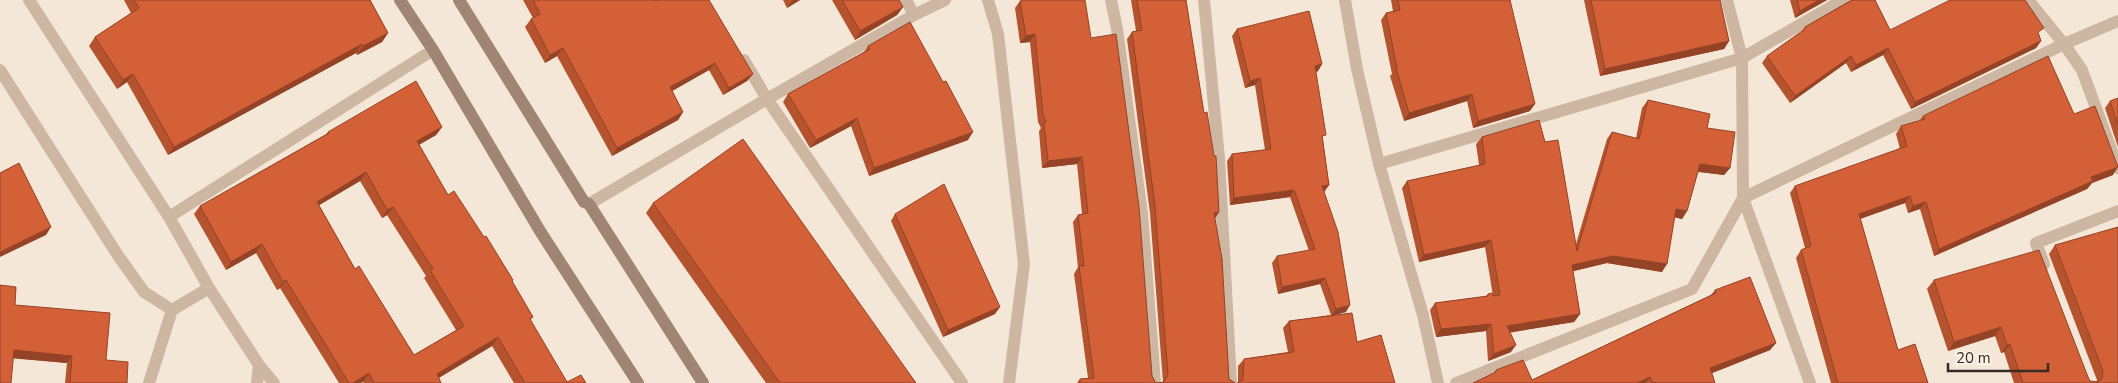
<svg xmlns="http://www.w3.org/2000/svg" width="2118" height="383" font-family="'Nunito Sans',sans-serif">
  <rect width="100%" height="100%" fill="#f4e7d8"/>
  <g fill="none" stroke-linecap="round" stroke-linejoin="round">
    <path stroke="#cdb7a3" stroke-width="12" d="M29 0 169 217 209 288 172 310 149 383
      M906 0 914 15
      M988 0 998 34 1024 264 1009 383
      M1111 0 1117 29 1142 214 1155 383
      M1204 0 1219 158 1231 383
      M2028 0 2064 44 2082 70 2118 168
      M744 60 767 99 962 383
      M0 70 117 254 144 292 172 310
      M1379 164 1742 58 1843 0
      M589 204 767 99 914 15 945 0
      M169 217 433 50
      M2044 264 2036 243 2118 211
      M209 288 259 365 274 383
      M257 383 259 365
      M1456 383 1692 289 1743 198 1742 58 1727 0
      M1810 383 1743 198 2064 44 2118 21"/>
    <path stroke="#cdb7a3" stroke-width="12" d="M1345 0 1357 69 1379 164 1423 315 1438 383"/>
    <path stroke="#a18574" stroke-width="12" d="M400 0 433 50 540 231 638 383
      M459 0 584 202 589 204 703 383"/>
  </g>
  <path fill="#b5532f" fill-rule="evenodd" d="M124 0H370L388 33 382 42 357 55 356 53 168 155 127 82 117 89 89 46 95 37 131 13Z
    M523 0H655L753 74 747 81 723 95 709 70 672 91 683 112 678 120 612 156 557 56 545 63 525 27 531 19 533 18Z
    M783 0H800L787 8Z
    M832 0H899L903 7 897 15 855 40Z
    M1131 0H1186L1215 218 1229 379 1235 383H1077L1080 379 1088 378 1074 274 1078 267 1073 222 1078 215 1082 214 1077 164 1042 168 1039 131 1041 128 1038 122 1030 42 1020 43 1015 8 1020 1 1091 38 1152 376 1156 383 1163 382 1150 213 1127 39 1132 32 1136 31Z
    M1391 0H1510L1530 111 1473 128 1467 101 1404 121 1390 76 1392 74 1381 20 1386 13 1393 11Z
    M1584 0H1720L1729 41 1724 49 1600 76Z
    M1790 0H1827L1795 18Z
    M1851 0H1875L1890 30 2039 35 2041 41 2036 48 1911 109 1883 55 1851 72 1846 63 1790 103 1762 63 1767 56 1801 32 1805 27Z
    M1237 29 1322 64 1318 71 1316 72 1323 140 1329 185 1324 192 1346 312 1334 315 1357 342 1238 383V366L1244 359 1288 352 1283 328 1289 321 1331 315 1320 284 1278 294 1272 263 1277 256 1309 251 1290 197 1230 205 1227 161 1232 154 1265 150 1255 85 1245 88 1232 36Z
    M868 46 968 140 869 176 851 126 810 148 783 102 788 94 864 52Z
    M2118 98V147L2105 108 2110 101Z
    M1648 100 1707 128 1730 168 1724 175 1698 172 1687 211 1682 219 1674 217 1662 272 1607 263 1573 271 1580 314 1574 322 1510 332 1511 352 1488 361 1486 331 1436 337 1430 310 1435 303 1486 296 1488 294 1493 296 1485 247 1419 262 1402 188 1407 181 1479 165 1476 144 1482 137 1545 142 1576 244 1607 139 1612 132 1636 138 1642 108Z
    M2074 114 2113 175 2092 183 2087 189 1934 256 1920 209 1908 213 1905 203 1860 219 1898 350 1928 383H1831L1796 258 1801 250 1805 248 1790 193 1795 186 1900 149 1896 134 1901 126 1919 121 1923 116Z
    M442 127 436 135 419 145 448 195 512 282 533 317 530 320 567 382 586 383H514L492 346 439 378 441 383H364L363 382 361 383H339L280 288 277 290 256 253 226 270 194 214 200 206 325 135 328 132ZM360 181 382 218 387 215 426 276 424 278 456 330 414 355 355 269 319 205Z
    M653 203 916 383H766L646 213Z
    M895 214 995 314 943 337 891 221Z
    M2055 245 2118 383H2014L2004 352 2001 353 1995 336 1948 351 1927 289 1934 280 2088 377 2090 381 2096 382 2097 380 2049 254Z
    M1715 290 1776 343 1770 350 1712 373 1715 383H1473L1494 373 1496 370 1532 380 1711 295Z
    M15 305 106 360 127 383H65L67 363 14 358Z"/>
  <path fill="#944326" d="M793 0H800L787 8Z
    M1819 0H1827L1795 18 1800 11Z
    M903 7 897 15 855 40 860 31Z
    M388 33 382 42 357 55 363 46Z
    M1035 34 1030 42 1020 43 1026 36Z
    M1729 41 1724 49 1600 76 1605 69Z
    M2041 41 2036 48 1911 109 1915 102Z
    M362 44 356 53 168 155 174 147Z
    M563 48 557 56 545 63 550 55Z
    M1888 48 1883 55 1851 72 1856 65Z
    M1851 56 1846 63 1790 103 1795 96Z
    M715 63 709 70 665 95 670 87Z
    M1322 64 1318 71 1311 73 1315 66Z
    M133 74 127 82 117 89 123 80Z
    M753 74 747 81 723 95 729 88Z
    M1260 78 1255 85 1245 88 1250 81Z
    M1472 94 1467 101 1404 121 1409 113Z
    M1535 104 1530 111 1473 128 1478 121Z
    M683 112 678 120 612 156 617 148Z
    M857 118 851 126 810 148 816 140Z
    M442 127 436 135 411 149 417 141Z
    M973 132 968 140 869 176 874 168Z
    M1082 157 1077 164 1042 168 1048 161Z
    M1700 164 1730 168 1724 175 1694 171Z
    M2118 167 2113 175 2092 183 2087 189 1934 256 1939 249 2091 177Z
    M366 172 360 181 311 210 317 202Z
    M1329 185 1324 192 1317 193 1322 186Z
    M1294 190 1290 197 1230 205 1234 198Z
    M1910 196 1905 203 1854 221 1859 214Z
    M1926 202 1920 209 1908 213 1913 206Z
    M393 207 387 215 382 218 387 210Z
    M1676 209 1687 211 1682 219 1670 216Z
    M1219 212 1214 220V213Z
    M51 227 46 235 0 257V252Z
    M1491 240 1485 247 1419 262 1424 255Z
    M262 244 256 253 226 270 231 262Z
    M1613 256 1667 264 1662 272 1607 263 1566 273 1572 265Z
    M1325 278 1320 284 1278 294 1282 287Z
    M286 280 280 288 277 290 283 282Z
    M1350 305 1346 312 1331 316 1336 309Z
    M1000 307 995 314 943 337 948 330Z
    M1580 314 1574 322 1502 334 1507 326Z
    M1491 324 1486 331 1436 337 1441 329Z
    M2001 327 1995 336 1948 351 1954 342Z
    M498 337 492 346 431 382 437 374Z
    M1776 343 1770 350 1705 376 1710 368Z
    M2010 344 2004 352 2001 353 2007 345Z
    M1516 345 1511 352 1488 361 1494 354Z
    M14 350 72 356 67 363 9 358Z
    M369 373 363 382 361 383H353Z
    M1650 377 1646 383H1637Z"/>
  <path fill="#d36037" stroke="#944326" fill-rule="evenodd" d="M134 0H370L388 33 363 46 362 44 174 147 133 74 123 80 95 37 139 8Z
    M533 0H655L656 1 657 0H709L753 74 729 88 715 63 670 87 683 112 617 148 563 48 550 55 531 19 540 14Z
    M842 0H899L903 7 860 31Z
    M1025 0H1085L1091 38 1116 34 1139 207 1152 376 1156 383 1164 382 1168 375 1155 206 1132 32 1142 30 1137 0H1186L1204 113 1207 112 1214 156H1216L1219 212 1214 213 1222 259 1229 379 1235 383H1080V379L1094 378 1079 266H1084L1078 215 1088 213 1082 157 1048 161 1044 124 1046 122 1043 115 1035 34 1026 36 1020 1Z
    M1398 0H1510L1535 104 1478 121 1472 94 1409 113 1396 68H1397L1386 13 1400 10Z
    M1591 0H1720L1729 41 1605 69Z
    M1797 0H1819L1800 11Z
    M1852 0H1875L1890 30 1950 0H2025L2044 28 2038 32 2041 41 1915 102 1888 48 1856 65 1851 56 1795 96 1767 56 1805 29V27Z
    M1309 11 1322 64 1315 66 1326 135 1322 136 1329 185 1322 186 1338 232 1350 305 1336 309 1325 278 1282 287 1277 256 1315 249 1294 190 1234 198 1232 154 1271 149 1260 78 1250 81 1237 29Z
    M910 22 943 82 946 81 973 132 874 168 857 118 816 140 788 94 870 49 868 46Z
    M2048 56 2074 114 2095 106 2118 167 2091 177 2093 181 1939 249 1926 202 1913 206 1910 196 1859 214 1898 350 1915 344 1928 383H1838L1801 250 1811 246 1795 186 1907 146 1901 126 1925 119 1923 116Z
    M416 81 442 127 417 141 448 195 454 191 484 237 486 236 513 280 512 281 533 317 530 319 567 382 581 375 586 383H525L498 337 437 374 441 383H374L369 373 353 383H349L286 280 283 282 262 244 231 262 200 206 329 133 328 132ZM366 172 387 210 393 207 433 269 430 270 464 326 414 355 359 266 355 269 317 202Z
    M2118 98V125L2110 101Z
    M1648 100 1710 114 1707 128 1735 132 1730 168 1700 164 1687 211 1676 209 1667 264 1613 256 1572 265 1580 314 1507 326 1516 345 1494 354 1491 324 1441 329 1435 303 1488 296V294L1492 293 1493 296 1500 295 1491 240 1424 255 1407 181 1485 164 1482 137 1539 120 1545 142 1558 140 1577 251 1612 132 1639 139Z
    M743 139 916 383H780L653 203Z
    M19 163 51 227 0 252V173Z
    M944 184 1000 307 948 330 895 214Z
    M2118 227V383H2023L2010 344 2007 345 2001 327 1954 342 1934 280 2039 250 2088 377 2090 381 2098 382 2102 379 2103 371 2055 245Z
    M1750 277 1776 343 1710 368 1715 383H1656L1655 382 1653 383 1650 377 1637 383H1473L1496 372V370L1523 360 1532 380 1716 293 1715 290Z
    M0 285 16 287 15 305 110 313 106 360 128 362 127 383H70L72 356 14 350 11 383H0Z
    M1352 313 1357 342 1381 335 1395 383H1237L1243 380 1244 359 1294 352 1289 321Z"/>
  <path d="M1948 363v8h100v-8" fill="none" stroke="#372b26" stroke-width="2.5"/>
  <text x="1956" y="363" font-size="15" fill="#372b26" stroke="#fbf1e4" stroke-width="4" paint-order="stroke">20 m</text>
</svg>
